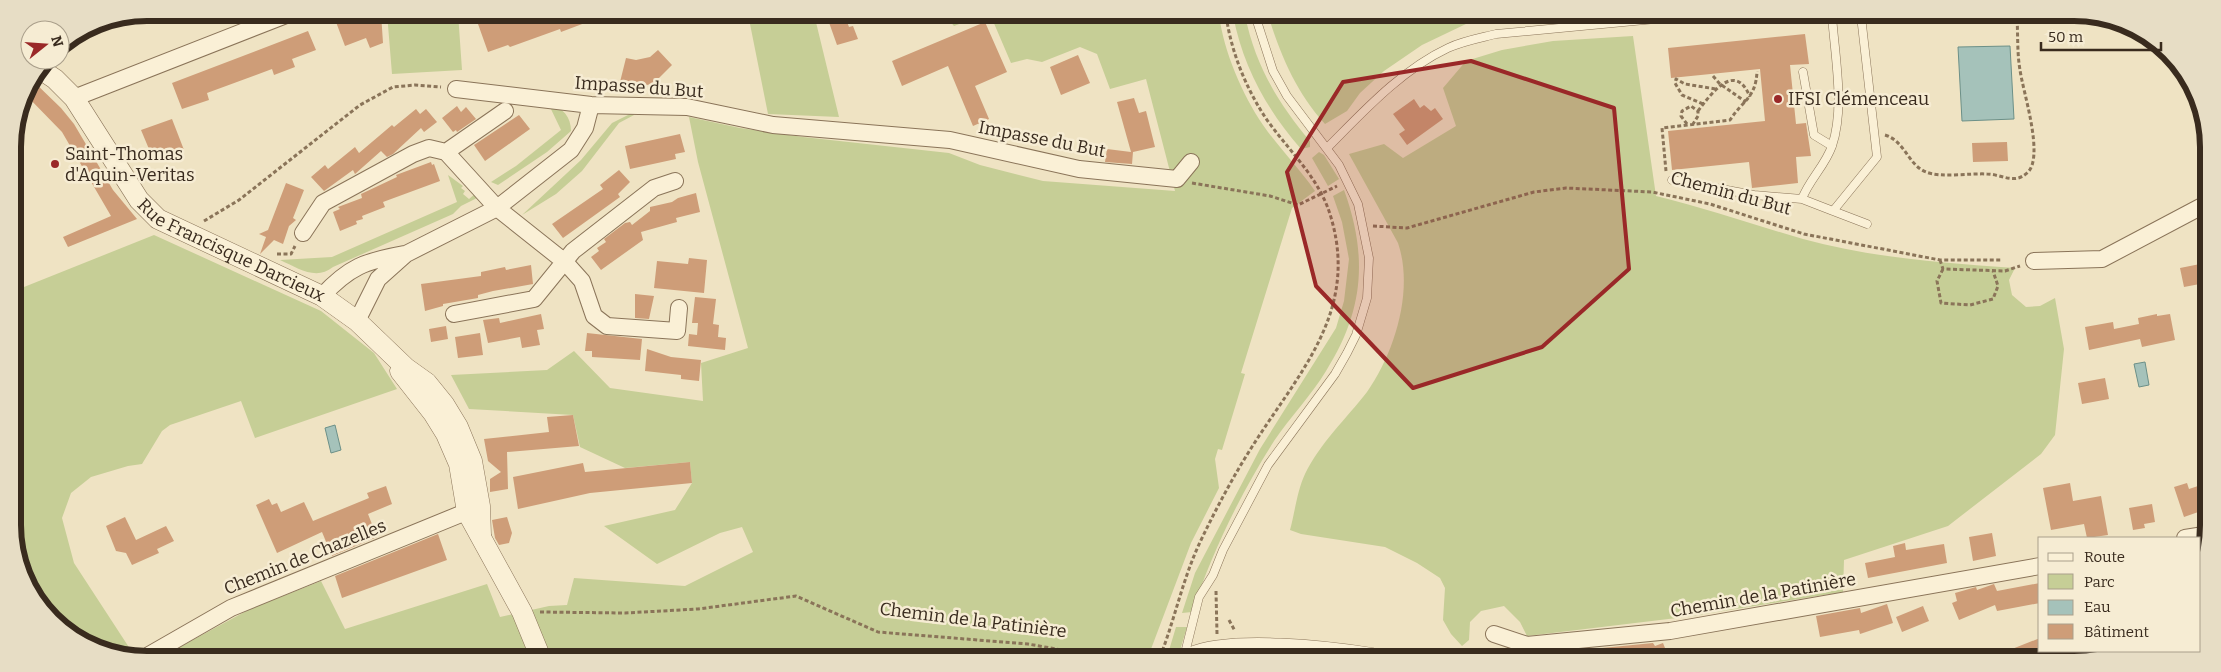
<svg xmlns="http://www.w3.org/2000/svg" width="2221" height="672" font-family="Bitter,serif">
  <rect width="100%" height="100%" fill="#efe3c3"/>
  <path fill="#c6ce96" d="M387 13H458L462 70 392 74Z
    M748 14H814L839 117 768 114Z
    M929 14H986L954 26 947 18 934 24Z
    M990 14 1219 15C1224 52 1242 94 1263 125 1279 148 1299 168 1315 191L1292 208 1241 373 1245 374 1222 450 1218 449 1215 459 1219 488 1191 543 1148 657 165 655 250 609 321 581 345 629 487 584 500 617 549 606 567 605 574 578 685 586 753 552 742 527 720 533 657 564 604 526 675 510 692 483 690 462 625 468 580 447 573 415 469 409 451 375 547 370 574 351 610 388 703 401 701 363 748 348 698 162 689 117 740 128 803 137 949 153 980 165 1043 181 1175 191 1146 79 1110 89 1097 54 1080 47 1042 62 1027 59 1011 63Z
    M1233 15H1245C1255 65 1278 103 1310 141V147L1301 149C1267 110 1243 67 1233 15Z
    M1268 15 1537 16 1468 23 1422 45 1384 71 1360 93 1347 111 1325 124C1296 92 1281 56 1268 15Z
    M1633 36 1656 196C1706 208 1754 225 1803 239 1872 258 1944 263 2015 268L2009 280 2012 295 2026 307 2040 306 2055 298 2064 349 2055 435 2041 454 1948 526 1844 560 1843 592 1685 617 1527 636 1520 622 1504 606 1481 611 1470 622 1469 640 1462 646 1451 634 1443 620 1445 588 1440 578 1417 563 1385 547 1301 534 1290 530C1295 512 1297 491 1305 474 1320 443 1346 419 1367 392 1395 352 1414 290 1398 243L1349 154 1384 144 1403 158 1456 126 1443 88 1466 61 1502 50 1553 41Z
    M549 105C563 107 571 117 571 131L547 152 498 185 491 182 516 166 561 130Z
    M634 112V115L619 123 582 171 556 194 522 215 581 160 612 123Z
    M1319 152 1324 155 1339 179 1328 186 1312 158Z
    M448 175 463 186 461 188 465 191 463 194 469 199 476 193 479 197 461 206 453 214 333 267C316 281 298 268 280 260L332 257 457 202Z
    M1344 190C1368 256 1364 311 1326 371 1311 396 1290 417 1274 441 1240 494 1212 553 1192 612L1182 613 1195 573 1260 449 1336 328 1344 301 1349 259 1342 222 1333 196Z
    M154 235 321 311 374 353 397 389 255 438 241 401 170 425 162 431 142 464 128 466 91 477 71 493 62 518 74 563 134 655H113L52 620 15 551 14 280 19 289Z
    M1176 627H1187L1178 657H1167Z"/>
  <path fill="#a5c2ba" stroke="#6c9088" d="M2010 46 2014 119 1962 121 1958 47Z
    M2145 362 2149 385 2139 387 2134 364Z
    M335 425 341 450 331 453 325 428Z"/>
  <path fill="#ce9d78" d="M359 13H381L383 43 370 48 366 38 345 46 336 22Z
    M491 13 605 14 606 15 561 32 560 29 510 47 508 45 488 52 478 24 493 18Z
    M826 14H844L849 27 853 26 858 39 837 45Z
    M985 22 1007 72 975 86 989 119 973 126 948 66 902 86 892 61Z
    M308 31 316 50 292 59 295 67 274 75 272 69 207 93 209 100 182 109 172 83Z
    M1805 34 1809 64 1790 65 1796 124 1806 123 1811 156 1796 157 1798 183 1752 188 1749 162 1672 170 1668 131 1765 121 1760 69 1671 78 1668 48Z
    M658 50 672 65 654 83 640 87 620 82 626 58 636 60 650 57Z
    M1078 55 1090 83 1061 95 1050 67Z
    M32 80 61 108 74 124 113 190 137 219 68 247 63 237 111 216 62 132 25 94Z
    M1134 98 1139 113 1146 111 1155 147 1133 152 1132 164 1105 162 1107 149 1131 152 1117 102Z
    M1414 99 1420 108 1424 105 1431 111 1435 108 1443 119 1407 145 1399 134 1405 130 1393 114Z
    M457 106 461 112 466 107 476 119 457 132 456 130 453 132 442 118Z
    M416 109 420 114 426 109 437 122 424 132 421 128 393 154 387 157 381 151 355 174 353 170 324 191 311 177 325 165 328 169 355 147 359 153 392 125 394 127Z
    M519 115 530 129 485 161 474 145Z
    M172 119 184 150 154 161 141 130Z
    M680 134 685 152 675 154 676 159 630 169 625 146Z
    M2007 142 2008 161 1973 162 1972 143Z
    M431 162 432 165 434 164 440 181 383 202 385 207 362 216 363 219 356 221 357 224 340 231 333 212 340 209 338 207 362 198 361 194 397 177 396 175Z
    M619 170 630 182 618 194 620 197 563 238 552 224 603 189 600 185Z
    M286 183 304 190 293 218 296 220 289 226 283 244 274 240 260 254 266 237 259 234 268 230Z
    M696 193 700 212 676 218 677 222 641 232 643 240 601 270 591 257 599 251 597 248 606 242 604 239 625 223 630 222 632 225 650 211V207L672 202 678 198Z
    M689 258 707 260 704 293 654 288 657 261 688 264Z
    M2205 263V283L2184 287 2180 268Z
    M531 265 533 284 493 291 478 295V298L443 304V306L425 311 421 284 481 276V272L505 267 506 270Z
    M635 294 654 296 649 319 635 318Z
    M695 297 716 299 713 324 719 325 718 337 726 338 725 350 688 346 689 334 697 335 698 323H692Z
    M541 314 544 329 537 330 540 345 522 348 520 337 488 343 483 320 499 318 500 323Z
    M2157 314V316L2170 314 2175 340 2142 347 2140 339 2089 350 2085 327 2113 322 2114 329 2139 324 2138 318Z
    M446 326 448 339 431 342 429 329Z
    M480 333 483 355 458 358 455 337Z
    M587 333 642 339 640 360 592 357V351H585Z
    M647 349 671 357 701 360 699 381 681 379V375L645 371Z
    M2105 378 2109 399 2082 404 2078 383Z
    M573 415 579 446 507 452 508 489 490 492V479L501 472 488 461 484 439 549 432 547 417Z
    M690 462 692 483 590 493 518 509 513 477 583 463 585 472Z
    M2070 483 2073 501 2101 496 2108 535 2087 538 2084 524 2051 530 2043 488Z
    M2187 483 2189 489 2198 486 2204 510 2184 517 2174 487Z
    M386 486 392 504 368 514 377 537 332 556 322 532 277 553 256 505 269 499 272 505 277 503 281 512 304 502 313 521 369 498 367 493Z
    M2152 504 2155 522 2144 524 2145 528 2133 530 2129 508Z
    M125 517 136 540 166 526 174 541 157 549 159 553 132 565 126 553 116 551 106 526Z
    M507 517 512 533 509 543 499 545 495 538 492 520Z
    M1992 533 1996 556 1973 561 1969 537Z
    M438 534 447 560 342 598 335 576Z
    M1905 543 1906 550 1944 544 1947 563 1868 578 1865 563 1895 557 1893 546Z
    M2040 583V603L1997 611 1995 605 1959 620 1952 603 1957 601 1955 593 1976 587 1977 590 1994 584 1997 591Z
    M1887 604 1893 623 1860 634 1859 630 1820 637 1816 616 1860 608 1861 613Z
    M1923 606 1929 621 1902 632 1896 617Z
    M2040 638V659H1989L2012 649Z
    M1653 643 1655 646 1663 643 1669 658H1596L1592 649Z"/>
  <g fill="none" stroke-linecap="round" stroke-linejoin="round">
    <defs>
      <path id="service" d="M1803 72 1814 135 1832 146
        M1327 148C1363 112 1401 70 1448 48 1463 41 1480 38 1496 34L1687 16
        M1672 180 1754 195 1802 199C1809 180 1825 166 1832 146 1845 108 1835 57 1832 16
        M1802 199 1833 211 1877 157 1861 16
        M1833 211 1867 224
        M1184 657 1199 597 1213 575 1223 550 1268 465 1335 374 1347 353 1356 335 1367 298 1369 258 1358 204 1339 165 1287 96 1273 71 1255 15"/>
      <path id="minor" d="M456 89 591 105 687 107 773 125 950 140 1079 169 1177 179 1191 162
        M74 98 291 13
        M446 152 505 111
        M303 233 323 203 413 154 429 148 446 152 497 208 565 262 582 281 594 316 607 326 677 331 679 308
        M2034 261 2102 259 2206 204
        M322 296C349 267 365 261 404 254
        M454 314 534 299 573 251 654 188 675 181
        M357 321 378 279 406 254 497 208 571 150 585 128 591 105
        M2185 538 2204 535
        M1494 634 1527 645 1670 631 2040 566
        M149 655 231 608 478 507"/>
      <g id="tertiary">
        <path id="s1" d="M40 69 55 79 74 98 139 200 158 219 322 296 357 321 406 368 427 383 444 404 458 427 472 461 480 506 481 535"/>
        <path d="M400 371 433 413 446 434 459 464 467 512 522 612 540 656"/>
        <path d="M2200 564 2202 562"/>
        <path d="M1192 657C1231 640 1328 651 1372 658"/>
        <path d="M2085 659 2096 651"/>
      </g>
    </defs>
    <use href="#service" stroke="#8a7459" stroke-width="9"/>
    <use href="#minor" stroke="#8a7459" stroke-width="18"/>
    <use href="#tertiary" stroke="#8a7459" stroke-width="21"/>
    <path stroke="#8a7459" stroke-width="3" stroke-dasharray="4 2.5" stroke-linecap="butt" d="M1713 76 1720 84 1746 102
      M1703 104 1682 95 1675 83 1676 79 1685 84 1716 89
      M1698 111C1711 94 1735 60 1750 97
      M1687 124 1681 116 1682 111 1691 106 1698 111V116L1693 124
      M1885 135C1905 141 1908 165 1926 172 1940 178 1971 173 1987 174 2001 174 2014 185 2027 173 2045 158 2023 92 2020 70 2017 53 2018 34 2017 17
      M1666 171 1662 128 1730 120C1743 100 1756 98 1757 71
      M1192 183 1270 196 1298 205 1337 186
      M204 221 239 200 360 105 393 87 415 85 441 87
      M1373 226 1407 228 1534 192 1566 188 1652 192 1710 204 1804 234 1940 260H2001
      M277 254H291L295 246
      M1940 260 1943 269 2005 271 2020 266
      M1943 269 1937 281 1941 303 1970 305 1993 299 1998 286 1993 271
      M1216 591 1217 634
      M540 612 625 613 698 609 796 596 878 632 1028 644 1101 657
      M1229 620 1235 631
      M1160 657C1176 616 1183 576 1203 536 1217 507 1233 477 1250 450 1296 376 1358 315 1332 221 1321 178 1289 152 1265 117 1245 86 1231 51 1226 15"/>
    <use href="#service" stroke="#faf0d6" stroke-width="8"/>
    <use href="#minor" stroke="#faf0d6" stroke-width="16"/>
    <use href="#tertiary" stroke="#faf0d6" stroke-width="20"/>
  </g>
  <path fill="#9a2828" fill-opacity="0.2" stroke="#9a2828" stroke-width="4" stroke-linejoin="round" d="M1471 61 1614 108 1629 269 1542 347 1413 388 1316 286 1287 172 1343 82Z"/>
  <g fill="#9a2828" stroke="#f6ecd3" stroke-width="2">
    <circle cx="1778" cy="99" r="5"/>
    <circle cx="55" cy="164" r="5"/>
  </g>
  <g text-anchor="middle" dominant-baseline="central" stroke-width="5" stroke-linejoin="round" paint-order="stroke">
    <g font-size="18" fill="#392b1e" stroke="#f6ecd3">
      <text transform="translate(639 87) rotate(4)">Impasse du But</text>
      <text transform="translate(1042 139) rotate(11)">Impasse du But</text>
      <text transform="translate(1731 193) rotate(15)">Chemin du But</text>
      <text stroke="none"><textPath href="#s1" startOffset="272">Rue Francisque Darcieux</textPath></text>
      <text transform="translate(305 557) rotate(-22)">Chemin de Chazelles</text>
      <text transform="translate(1763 595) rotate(-10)">Chemin de la Patinière</text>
      <text transform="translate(973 620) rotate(7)">Chemin de la Patinière</text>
    </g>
    <g font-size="18" fill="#392b1e" stroke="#f6ecd3" text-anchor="start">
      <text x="1788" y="99">IFSI Clémenceau</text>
      <text x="65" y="154">Saint-Thomas<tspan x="65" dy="21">d'Aquin-Veritas</tspan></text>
    </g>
  </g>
  <path d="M0 0H2221V672H0ZM147 21H2074A126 126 0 0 1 2200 147V525A126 126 0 0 1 2074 651H147A126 126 0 0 1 21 525V147A126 126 0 0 1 147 21Z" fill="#e7ddc5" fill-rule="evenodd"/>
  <path fill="none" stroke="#392b1e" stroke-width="6" d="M147 21H2074A126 126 0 0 1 2200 147V525A126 126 0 0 1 2074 651H147A126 126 0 0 1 21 525V147A126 126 0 0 1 147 21Z"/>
  <rect x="2038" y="537" width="162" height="115" fill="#f6ecd3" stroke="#aa9f8b"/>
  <rect x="2048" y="553" width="25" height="8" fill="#faf0d6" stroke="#aa9f8b"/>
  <text x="2084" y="562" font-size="15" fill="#392b1e">Route</text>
  <rect x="2048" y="574" width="25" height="15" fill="#c6ce96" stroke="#aa9f8b"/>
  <text x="2084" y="587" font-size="15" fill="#392b1e">Parc</text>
  <rect x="2048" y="600" width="25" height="15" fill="#a5c2ba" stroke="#aa9f8b"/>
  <text x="2084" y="612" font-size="15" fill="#392b1e">Eau</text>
  <rect x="2048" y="624" width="25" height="15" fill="#ce9d78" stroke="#aa9f8b"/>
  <text x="2084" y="637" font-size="15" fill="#392b1e">Bâtiment</text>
  <g transform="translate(45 45) rotate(73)"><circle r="24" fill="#f6ecd3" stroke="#aa9f8b"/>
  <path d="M0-4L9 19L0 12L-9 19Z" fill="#9a2828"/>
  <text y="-8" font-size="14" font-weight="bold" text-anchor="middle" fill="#392b1e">N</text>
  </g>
  <path d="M2041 42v8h120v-8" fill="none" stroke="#392b1e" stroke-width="2.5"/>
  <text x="2048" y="42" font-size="15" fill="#392b1e" stroke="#f6ecd3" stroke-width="4" paint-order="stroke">50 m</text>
</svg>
